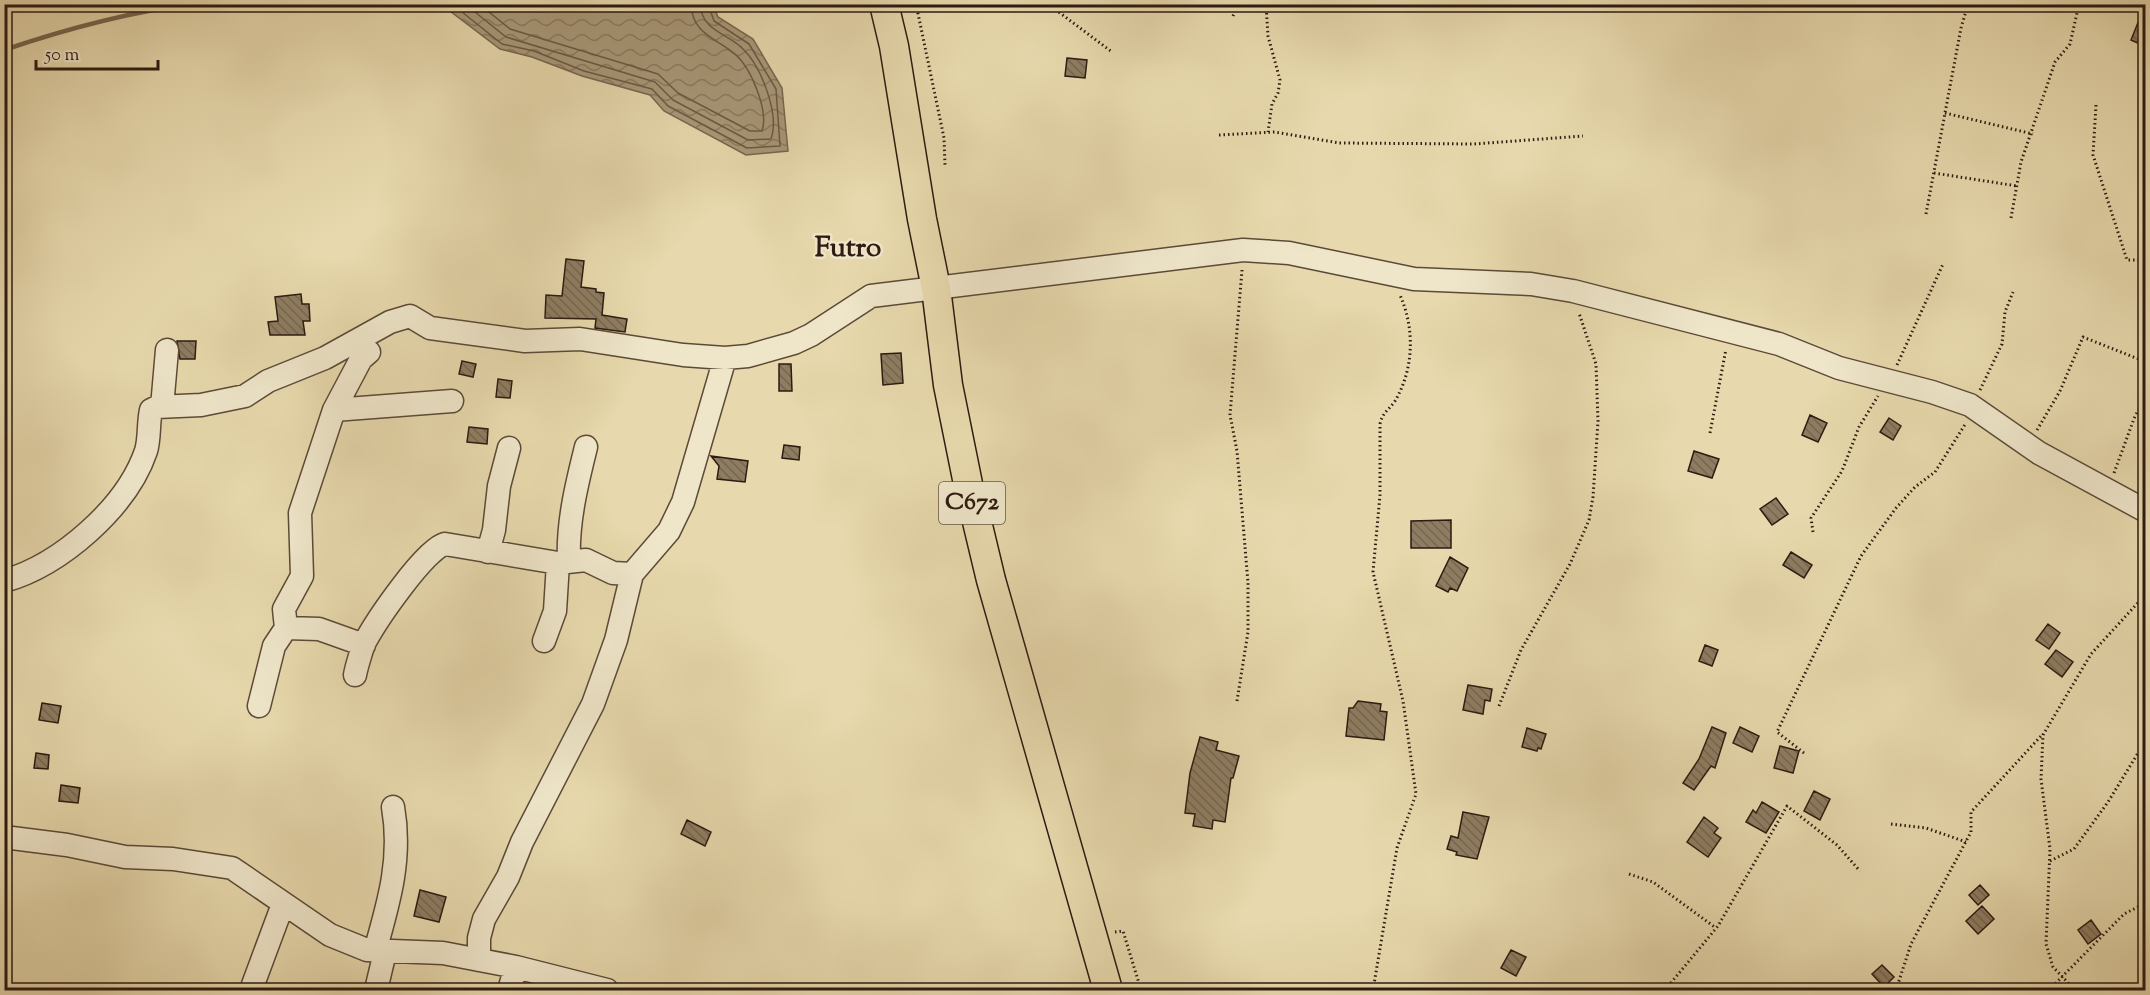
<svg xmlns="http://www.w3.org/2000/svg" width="2150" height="995" font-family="'Sorts Mill Goudy',serif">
  <defs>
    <pattern id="water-waves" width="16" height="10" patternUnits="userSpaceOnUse" patternTransform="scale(1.5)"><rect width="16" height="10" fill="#a89878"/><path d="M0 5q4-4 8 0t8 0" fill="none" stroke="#897b61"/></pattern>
    <pattern id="building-back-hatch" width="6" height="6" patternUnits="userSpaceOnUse" patternTransform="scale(1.5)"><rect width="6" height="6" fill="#8e7d62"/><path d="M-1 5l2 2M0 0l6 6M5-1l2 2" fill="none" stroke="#74664f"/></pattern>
  </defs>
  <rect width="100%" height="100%" fill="#e7d9ad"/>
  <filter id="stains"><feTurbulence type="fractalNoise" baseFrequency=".00333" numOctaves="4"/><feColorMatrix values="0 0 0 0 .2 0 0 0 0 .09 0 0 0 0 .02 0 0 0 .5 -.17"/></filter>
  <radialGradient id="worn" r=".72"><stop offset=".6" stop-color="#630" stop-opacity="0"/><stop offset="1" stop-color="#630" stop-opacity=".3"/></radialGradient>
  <path fill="url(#water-waves)" stroke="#77664f" stroke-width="1.5" d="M442 5H713L718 17 753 39 782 88 788 151 746 155 664 111 650 95 582 76 532 57 500 49Z"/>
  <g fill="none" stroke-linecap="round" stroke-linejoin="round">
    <path stroke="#6a5944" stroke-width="1.5" d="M452 4 502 44 534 51 584 71 652 89 668 106 747 148 780 146 776 89 749 44 714 21 708 4
      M465 4 506 37 655 82 673 100 748 140 771 139C780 115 761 66 743 49 728 33 702 32 700 4
      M479 4 510 29 658 74 678 93 750 131H762C769 111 751 68 735 54 716 38 692 34 691 4"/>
    <path stroke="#77664f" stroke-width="4.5" d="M4 50C66 29 128 12 193 4"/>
  </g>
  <path fill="url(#building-back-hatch)" stroke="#2d1a11" stroke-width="1.5" d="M2145 5V46L2131 40Z
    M1067 58 1087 60 1085 78 1065 76Z
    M566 259 584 261 581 287 596 289V292L604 293 602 315 627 319 625 332 595 328 596 319 545 318 546 295 562 296Z
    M301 294 302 304H309L310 321H303L305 335H270L268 322 278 321 275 297Z
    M177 341H196L195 359H180Z
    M901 353 903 383 883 385 881 354Z
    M462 361 476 364 473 377 459 374Z
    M779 364H791L792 391H779Z
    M498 379 512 381 510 398 496 397Z
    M1810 415 1827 423 1818 442 1802 435Z
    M1889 418 1901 426 1893 440 1880 432Z
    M469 427 488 429 487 444 467 442Z
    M784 445 800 447 799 460 782 458Z
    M1694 451 1719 459 1712 478 1688 471Z
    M711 456 748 461 745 482 717 479 719 466Z
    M1776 498 1788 514 1772 525 1760 509Z
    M1451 520V548H1411V521Z
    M1791 552 1812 565 1804 578 1783 565Z
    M1450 557 1468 568 1457 591 1450 588 1448 592 1436 586Z
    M2048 624 2060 633 2049 649 2036 640Z
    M1705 645 1718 650 1712 666 1699 661Z
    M2056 650 2073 662 2062 677 2045 664Z
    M1468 685 1492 689 1490 701 1485 700 1483 714 1463 710Z
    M1358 701 1381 704 1380 711 1387 712 1384 740 1346 736 1349 708H1353Z
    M42 703 61 706 58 723 39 720Z
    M1712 727 1726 733 1715 768 1711 766 1694 790 1683 783 1699 759Z
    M1740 727 1759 736 1752 752 1733 743Z
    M1527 728 1546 734 1541 749 1538 748 1537 751 1522 747Z
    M1200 737 1218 742 1216 750 1239 756 1233 778H1231L1225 822 1213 820 1212 829 1193 826 1195 814 1185 813 1190 773Z
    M1780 746 1799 751 1793 773 1774 768Z
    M36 753 49 755 48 769 34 768Z
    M61 785 80 788 78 803 59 801Z
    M1814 791 1830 799 1820 820 1804 811Z
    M1762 802 1779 812 1766 833 1746 822 1753 810 1756 813Z
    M1463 812 1489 817 1477 859 1456 855 1457 852 1447 849 1451 836 1458 838Z
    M1704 817 1718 828 1714 833 1721 838 1708 857 1687 842Z
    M687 820 711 832 705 846 681 834Z
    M1980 885 1989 895 1978 905 1969 895Z
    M420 890 446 897 439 922 414 916Z
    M1982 906 1994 919 1978 934 1966 921Z
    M2091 920 2101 934 2088 944 2078 930Z
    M1511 950 1526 957 1516 976 1501 968Z
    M1882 965 1894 977 1884 987 1872 974Z"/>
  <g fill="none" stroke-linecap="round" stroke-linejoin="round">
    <defs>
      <path id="minor" d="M162 407 167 350
        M334 410 452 401
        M488 552 494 530 499 486 509 448
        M569 562C567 523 577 483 586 447
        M4 581C61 565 127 507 146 451 150 438 148 423 151 410L157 407 201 405 245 396 268 381 325 358 390 322 410 316 430 328 525 341 580 339 683 355 725 358 748 356 794 343 811 335 871 296 1243 250 1289 253 1414 279 1531 284 1573 291 1779 344 1839 368 1932 392 1970 405 2039 453 2146 511
        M286 628 284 609 302 576 300 513 334 410 361 359 369 352
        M544 641 555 611 558 563
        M355 675C356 669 363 644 366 640 377 620 425 549 445 544L558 563 586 560 613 573 632 574
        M259 706 274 646 286 628 319 629 364 645
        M4 837 67 845 125 857 173 859 232 868 330 935 367 950 443 953 516 967 607 990
        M375 951C389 902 402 858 393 807
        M479 960V938L484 919 508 877 522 842 593 704 616 640 632 574 669 531 683 502 725 358
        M251 990 283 904
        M376 990 385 952
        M509 990 516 967"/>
      <path id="major" d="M884 4 894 46 922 219 936 288 948 385 968 484 991 580 1108 990"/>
    </defs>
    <use href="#minor" stroke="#5c4a38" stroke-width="25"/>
    <use href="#major" stroke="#2d1a11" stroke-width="31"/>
    <path stroke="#2d1a11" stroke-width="3" stroke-dasharray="1.5 3" stroke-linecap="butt" d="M916 4 944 138 945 165
      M1048 4 1112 52
      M1266 4 1268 36 1280 80 1278 93 1272 104 1268 132
      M1233 16 1238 4
      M2096 105 2093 155 2127 260H2146
      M1945 113 2033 134
      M1219 135 1275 132 1339 143 1474 144 1583 136
      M1934 173 2017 186
      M1926 214 1961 28 1968 4
      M2011 218 2021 162 2055 62 2070 44 2079 4
      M1897 365 1943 264
      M1980 390 2002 344 2005 312 2013 292
      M2037 430 2060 391 2083 337 2146 362
      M1710 433 1726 349
      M2114 473 2135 416 2146 398
      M1813 532 1811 518 1842 471 1859 427 1878 396
      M1237 701 1248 632V583L1237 451 1230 415 1242 270
      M1499 706 1521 650 1570 564 1589 520 1593 497 1598 421 1596 364 1579 313
      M1804 753 1777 732 1861 556 1896 508 1915 487 1935 472 1966 423
      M1891 824 1926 828 1966 842
      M2050 861 2074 849 2108 802 2146 740
      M1629 874 1653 882 1716 928
      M1115 932 1123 931 1141 990
      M1373 990 1397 848 1416 794 1403 701 1373 572 1380 495V424C1382 413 1389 410 1395 401 1414 369 1415 329 1400 295
      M1665 990 1718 926 1787 806 1837 845 1860 871
      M1896 990 1911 944 1971 832V812L2041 736
      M2049 990 2124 914 2146 903
      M2075 990 2053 967 2046 944 2050 849 2041 779 2043 735 2091 654 2146 594"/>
    <use href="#minor" stroke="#efe6ca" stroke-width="22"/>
    <use href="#major" stroke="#e7d9ad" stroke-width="28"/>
  </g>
  <g text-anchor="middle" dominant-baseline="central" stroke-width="5" stroke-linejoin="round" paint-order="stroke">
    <rect fill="#efe6ca" stroke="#675748" stroke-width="1.5" x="939" y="482" width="66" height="42" rx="4.5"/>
    <g font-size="24" font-weight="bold" fill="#2d1a11">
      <text x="972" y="503">C672</text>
    </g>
    <g font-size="28" font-weight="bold" fill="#2d1a11" stroke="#efe6ca">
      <text x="848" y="249">Futro</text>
    </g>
  </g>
  <rect width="2150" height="995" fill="none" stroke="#e7d9ad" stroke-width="24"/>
  <rect x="6" y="6" width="2138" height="983" fill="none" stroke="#2d1a11" stroke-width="3"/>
  <rect x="12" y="12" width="2126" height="971" fill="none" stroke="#2d1a11" stroke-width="1.5"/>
  <path d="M36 60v9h122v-9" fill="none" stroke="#2d1a11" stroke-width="3"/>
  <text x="45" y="60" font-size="18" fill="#2d1a11" stroke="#efe6ca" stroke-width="4.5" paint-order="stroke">50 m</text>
  <rect width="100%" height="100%" filter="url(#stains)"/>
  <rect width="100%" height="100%" fill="url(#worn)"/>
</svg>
